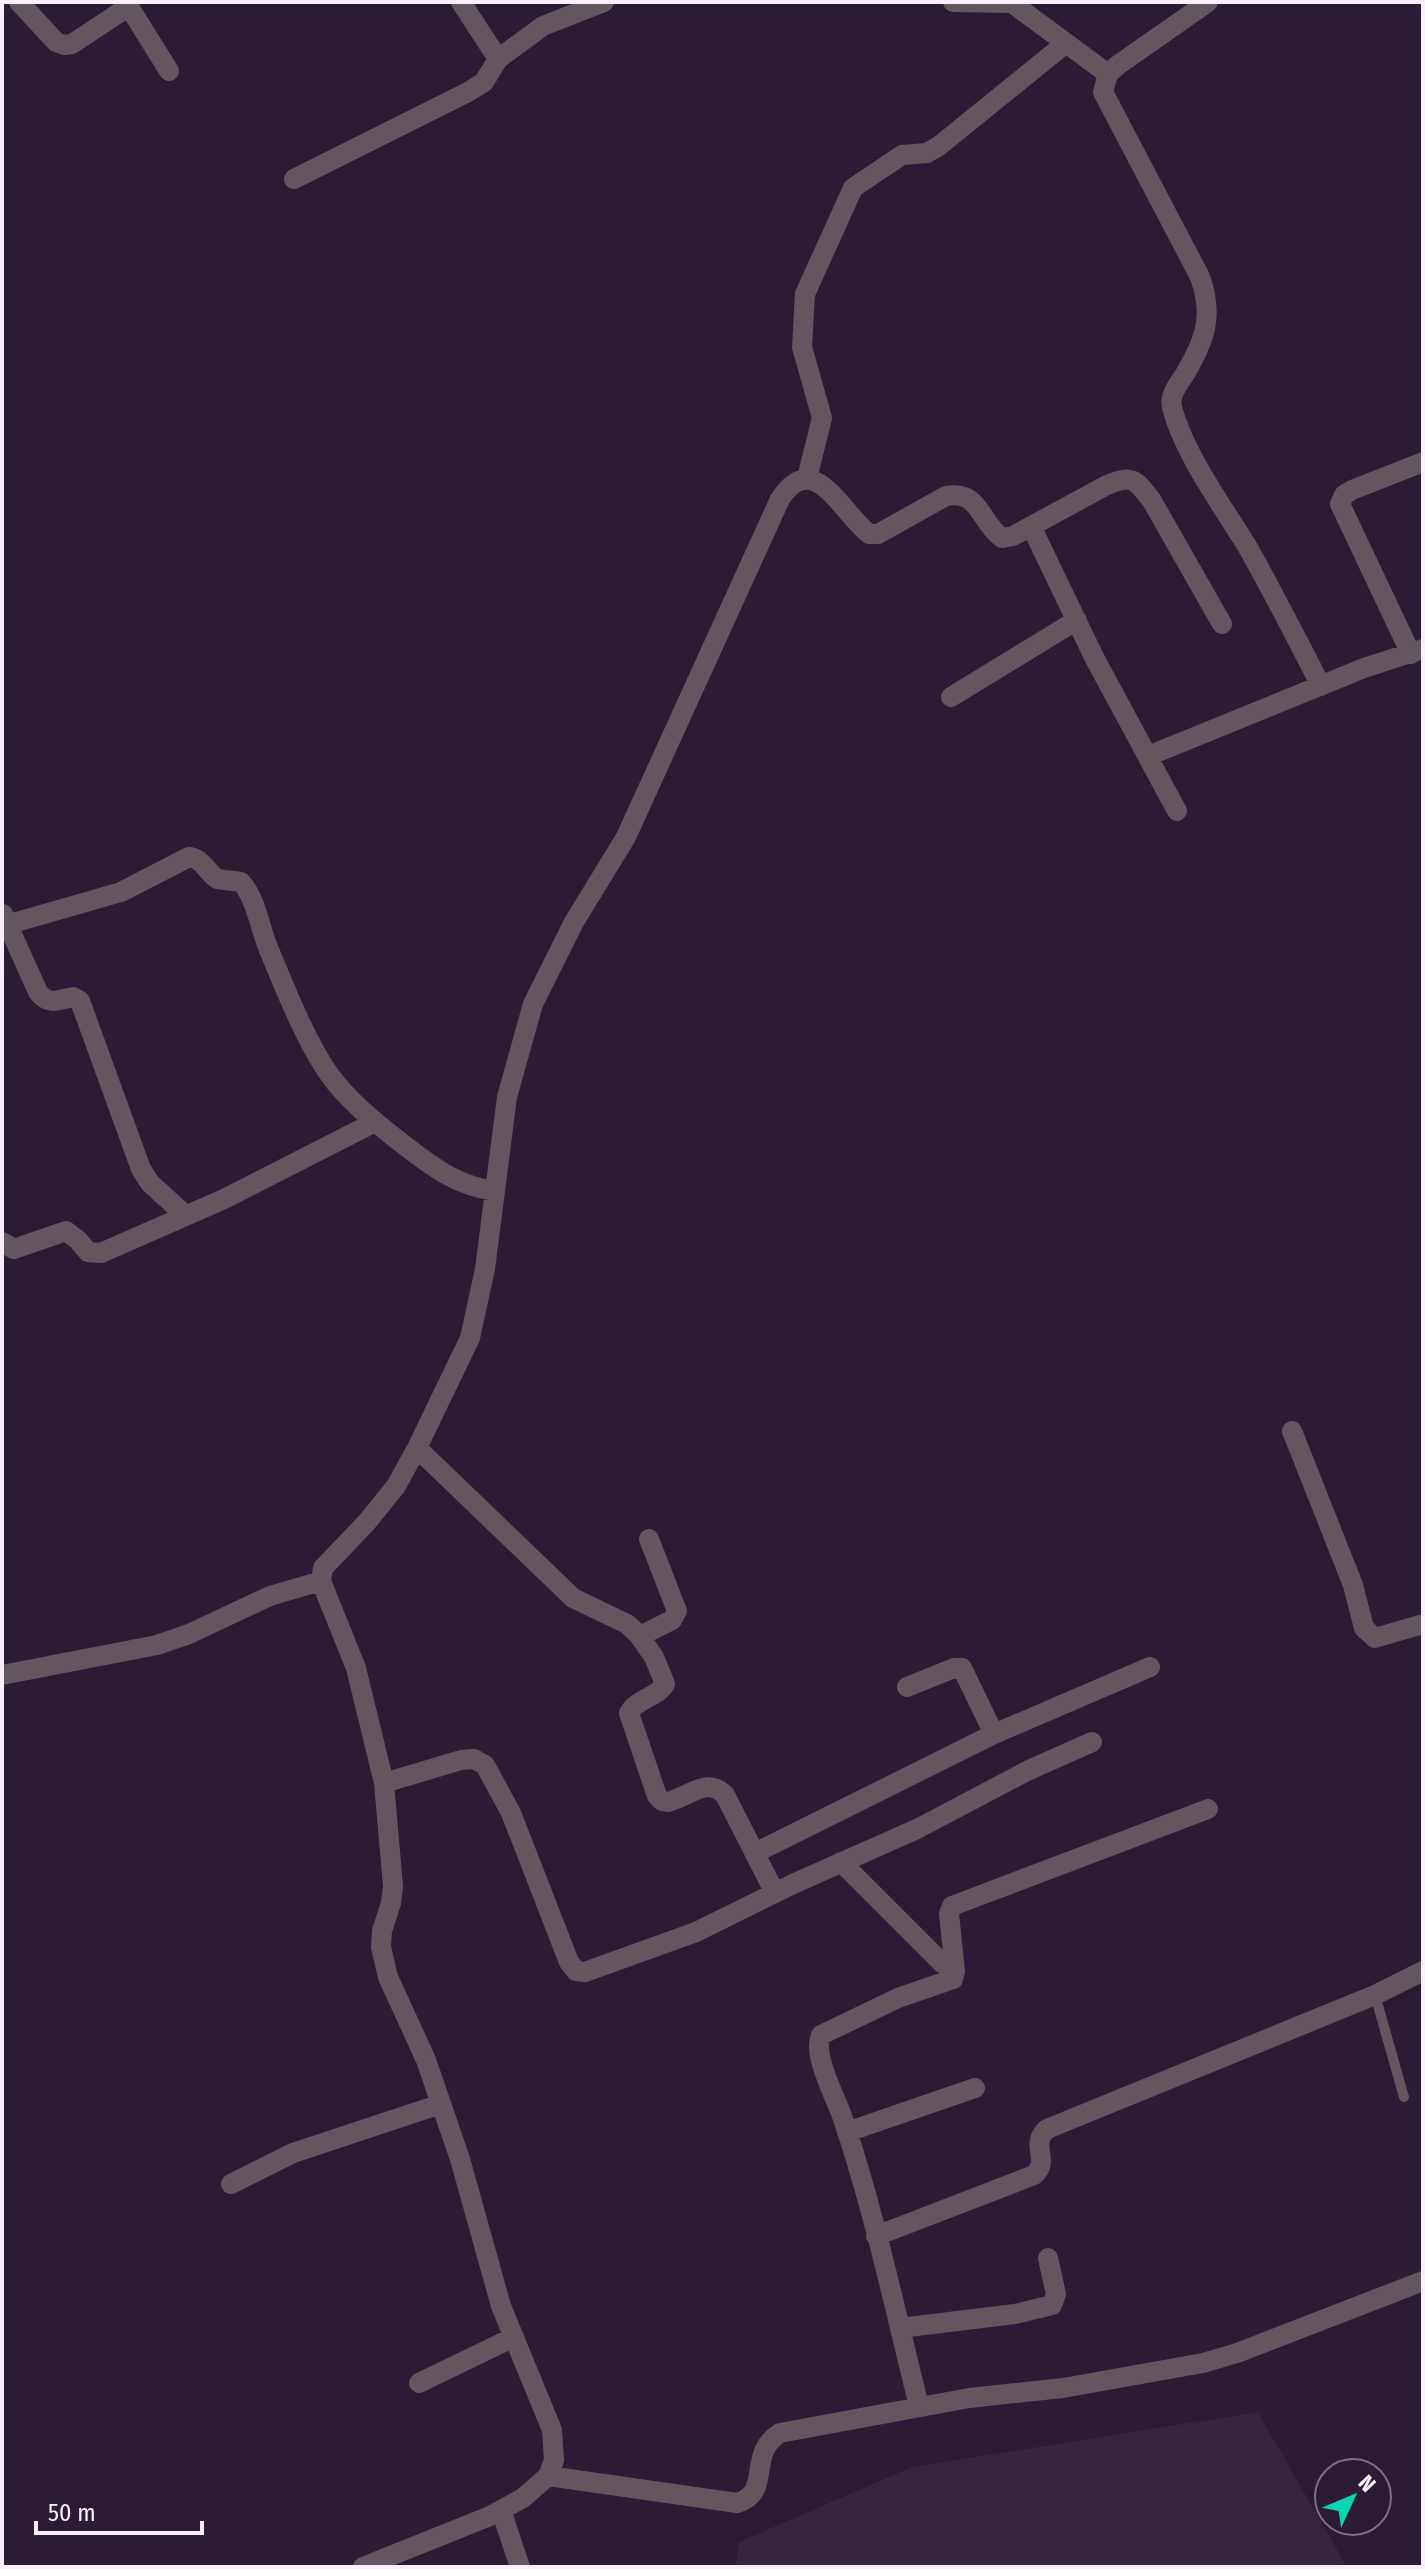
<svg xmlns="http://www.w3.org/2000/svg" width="1425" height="2569" font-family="'Fira Sans Condensed',sans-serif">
  <rect width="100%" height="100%" fill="#2b1b34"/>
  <path fill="#372342" d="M1258 2412 1347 2567H735L739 2542 912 2467Z"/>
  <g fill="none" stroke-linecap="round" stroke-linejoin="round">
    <path stroke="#64565e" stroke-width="10" d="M1375 1995 1404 2097"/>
    <path stroke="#64565e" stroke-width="20" d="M19 2 56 42 64 45 72 44 128 7
      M126 2 169 71
      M461 2 498 59
      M953 2 1012 3 1108 74
      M1208 2 1118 65 1108 74 1103 92 1200 277C1214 316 1205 340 1185 374 1178 385 1169 395 1172 407 1183 452 1223 507 1247 546 1273 592 1297 639 1321 686
      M294 179 468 92 484 82 498 59 543 26 604 2
      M807 478 822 418 802 347 805 294 853 188 902 155 927 153 939 146 1066 43
      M1031 526 1094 657 1177 811
      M1411 654 1340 504 1344 495 1352 490 1423 462
      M951 697 1077 620
      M1148 756 1364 668 1423 649
      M3 914 38 992C49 1006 58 1000 73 997L80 1001 141 1169 150 1183 185 1215
      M6 925 121 892 189 857C203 859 206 871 217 879L241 882C256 898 260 929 269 950 286 990 308 1048 335 1082 355 1107 382 1128 408 1148 437 1170 457 1185 494 1191
      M2 1242 14 1249 66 1231 78 1240 88 1252 101 1253 224 1199 375 1122
      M1292 1431 1353 1585 1364 1628 1375 1638 1423 1624
      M417 1448 573 1598 627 1624 638 1634 654 1657 665 1684C657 1698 637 1698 629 1713L657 1796 662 1801 668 1802C689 1797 707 1776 725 1795L775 1893
      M640 1636 672 1620 677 1611 649 1539
      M2 1675 157 1645 189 1634 270 1596 321 1581
      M907 1687 954 1668H962L994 1734
      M384 1783 356 1668 321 1581 323 1568 367 1522 396 1486 417 1448 470 1338 485 1269 507 1097 533 1004 574 922 626 837 780 499C814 448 840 511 869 534H878L946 496C981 490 979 522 1002 538L1013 536 1107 485C1133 474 1136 480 1152 501L1222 624
      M755 1853 994 1734 1150 1667
      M841 1862 942 1963 955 1971
      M847 2132 975 2088
      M231 2184 293 2153 441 2104
      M876 2236 1034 2175C1051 2161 1029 2144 1047 2129L1375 1995 1423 1971
      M900 2328 1015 2314 1052 2305 1056 2294 1048 2258
      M419 2383 512 2338
      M919 2406C895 2310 874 2210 842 2116 835 2096 812 2054 821 2035L898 1998 953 1979 955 1971 949 1914 952 1906 1208 1809
      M548 2476 737 2503C773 2493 746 2454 780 2433L969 2398 1063 2388 1203 2363 1237 2353 1423 2281
      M501 2510 520 2567
      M363 2567 490 2516 523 2498 548 2476 554 2460 552 2430 501 2306 460 2159 426 2060 388 1977 381 1947 382 1931 391 1903 393 1886 384 1783 461 1760 474 1759 485 1765 511 1813 569 1962 576 1971 585 1972 696 1932 793 1884 917 1829 1029 1770 1092 1742"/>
  </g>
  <rect width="1425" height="2569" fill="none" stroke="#f9f0fe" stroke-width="8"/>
  <g transform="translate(1353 2497) rotate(46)"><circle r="38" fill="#2b1b34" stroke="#7d7085" stroke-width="2"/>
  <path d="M0-6L14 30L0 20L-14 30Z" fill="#0ad5b5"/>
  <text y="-12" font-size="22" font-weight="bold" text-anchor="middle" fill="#f9f0fe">N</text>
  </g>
  <path d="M36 2521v12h166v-12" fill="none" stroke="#f9f0fe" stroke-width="4"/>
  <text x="48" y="2521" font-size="24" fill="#f9f0fe" stroke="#2b1b34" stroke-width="6" paint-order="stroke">50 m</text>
</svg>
